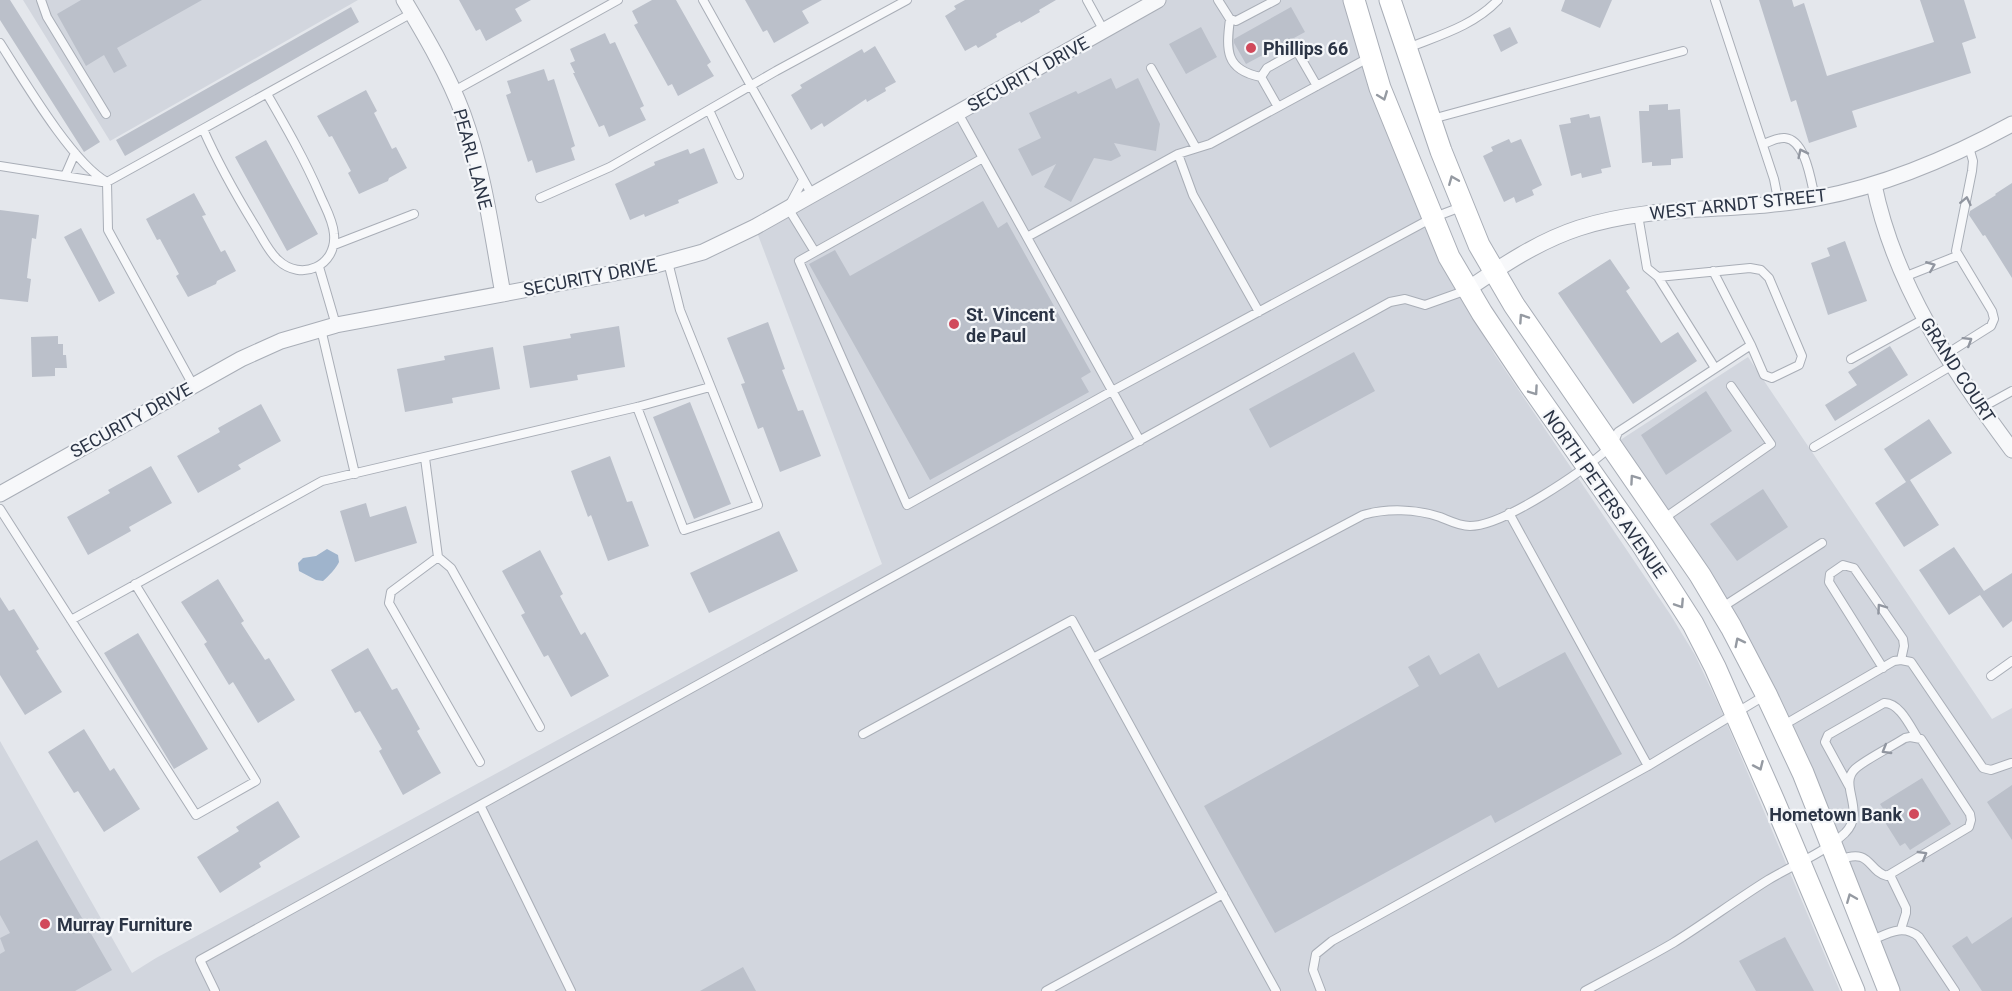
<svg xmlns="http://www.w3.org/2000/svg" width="2012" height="991" font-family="Roboto,sans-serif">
  <rect width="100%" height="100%" fill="#e4e7ec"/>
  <path fill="#d2d6de" d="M23 0H358L110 141Z
    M1157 0H1354L1440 262 1495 355 1670 614 1695 655 1722 712 1840 991H0V741L132 973 156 958 882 564 755 227Z
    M1748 357 1992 719 2012 708V991H1894L1766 694 1611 446Z"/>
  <path fill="#9fb4cc" d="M327 549 338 555 339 562C337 567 328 577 323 581L316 580 299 571 298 563 303 558 316 556Z"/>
  <path fill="#bbc0ca" d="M0 0H10L100 142 84 152 0 20Z
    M81 0H202L117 48 127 66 114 73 104 55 86 66 57 14Z
    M459 0H531L515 9 522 21 486 41 480 29 476 31Z
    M652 0H676L711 62 707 65 714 76 678 96 672 84 668 86 634 25 638 23 632 11Z
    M745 0H822L802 11 809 23 774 43 767 30 763 32Z
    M965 0H1056L1039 10 1040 12 1021 23 1020 21 996 34 997 37 978 48 976 45 965 51 945 16 956 9 954 6Z
    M1565 0H1612L1600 28 1561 11Z
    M1759 0H1792L1794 7 1804 3 1827 76 1934 42 1920 0H1964L1976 38 1962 43 1971 73 1852 111 1857 127 1809 143 1796 100 1791 102Z
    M351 7 359 22 125 156 116 140Z
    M1291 7 1305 32 1246 64 1234 43V39Z
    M1201 27 1217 57 1186 74 1169 44Z
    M1510 27 1518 43 1501 52 1493 35Z
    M605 33 610 44 615 42 644 106 640 108 646 120 609 137 604 125 599 127 573 73H575L570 63 575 61 570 49Z
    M875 46 896 82 885 88 886 91 867 102 866 99 824 127 822 123 811 130 791 95 802 88 800 85 862 49 864 53Z
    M544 69 548 81 554 79 575 146 571 148 575 160 536 173 532 160 528 162 506 95 511 93 507 81Z
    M1111 78 1116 89 1138 78 1160 124 1156 151 1114 143 1121 156 1111 161 1094 158 1071 202 1044 187 1056 164 1032 176 1018 149 1041 138 1029 113 1076 91 1078 94Z
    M366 90 377 111 374 113 392 149 396 147 407 168 389 178 388 181 359 194 348 173 351 171 332 136 329 137 317 116Z
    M1668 104V110L1680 109 1683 158 1671 159V165L1652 166V162L1642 163 1639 111H1649V105Z
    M1589 114 1590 118 1600 116 1611 167 1601 169 1602 173 1582 178 1581 173 1571 176 1559 125 1571 123 1570 118Z
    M1509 139 1511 143 1521 139 1542 185 1532 190 1534 195 1516 203 1514 197 1504 202 1483 156 1493 151 1491 147Z
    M266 140 318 234 287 251 235 157Z
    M704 148 718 183 678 200 679 203 645 217 644 214 630 220 615 184 655 165 654 162 688 149 690 154Z
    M2012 183V278L1985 235 1983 236 1969 215 1970 211 1996 195 1995 194Z
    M194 193 206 215 202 216 221 252 225 250 236 271 217 281 216 284 188 297 176 276 179 274 160 239 157 240 146 219Z
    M983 201 998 228 1007 222 1091 372 1081 378 1089 392 930 480 809 264 835 250 850 276Z
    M0 210 39 215 36 239 32 238 27 278 31 279 28 302 0 299Z
    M81 228 115 293 99 302 64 237Z
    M1845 241 1867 301 1828 315 1811 263 1830 256 1827 248Z
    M1610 259 1630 288 1626 291 1661 343 1678 332 1697 361 1633 404 1558 293Z
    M768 322 785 369 782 370 798 411 803 410 821 456 780 472 763 427 758 429 741 384 745 383 727 338Z
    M619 326 625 367 577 375 578 380 530 388 523 346 571 338 570 334Z
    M58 336V344H63V355H66L67 368H55V376L32 377 31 337Z
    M1890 346 1908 375 1835 421 1825 405 1857 385 1848 372Z
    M493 347 500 389 452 398 453 403 405 412 397 369 445 360 444 356Z
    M1354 352 1375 391 1270 448 1249 409Z
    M1706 391 1732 431 1666 475 1641 435Z
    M690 402 731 504 694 519 653 417Z
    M261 404 281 441 238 465 241 469 198 493 177 456 220 432 218 428Z
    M1929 419 1952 453 1910 480 1939 525 1904 547 1875 503 1906 482 1884 449Z
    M610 456 627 502 632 501 649 546 608 561 591 515 588 517 571 471Z
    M151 466 172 503 129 527 131 531 88 555 67 517 110 493 108 490Z
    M1763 489 1788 527 1737 561 1710 524Z
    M366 503 370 517 406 506 417 543 355 562 340 511Z
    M779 531 798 571 709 613 690 573Z
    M1954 547 1984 591 2012 573V621L2003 628 1980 595 1949 615 1919 570Z
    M540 550 563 594 560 596 581 635 585 632 609 676 571 697 548 655 544 657 521 615 525 613 502 571Z
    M218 579 244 621 241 623 265 660 269 658 295 700 258 723 233 682 229 685 204 644 207 642 181 602Z
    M0 597 9 611 14 609 39 649 36 651 62 692 25 715 0 675Z
    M138 633 208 749 174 769 104 653Z
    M368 648 392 690 397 688 420 729 417 731 441 773 403 795 379 751 382 749 360 711 355 713 331 670Z
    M1565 652 1622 754 1495 823 1491 815 1275 933 1204 806 1419 686 1408 667 1429 655 1440 675 1479 653 1498 688Z
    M84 729 110 771 114 768 140 809 104 832 78 791 74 793 48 752Z
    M1922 778 1951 824 1910 850 1905 843 1900 846 1881 816 1886 813 1880 804Z
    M2012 785V840L1987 802Z
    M278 801 300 837 259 863 261 867 220 893 197 857 239 831 236 827Z
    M37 840 112 970 75 991H0V954L5 951 0 938 10 933 0 915V861Z
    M2012 917V991H1982L1952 946 1967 936 1972 944Z
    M1785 937 1814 991H1756L1739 961Z
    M743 967 756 991H700Z"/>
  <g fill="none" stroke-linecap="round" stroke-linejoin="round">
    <defs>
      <path id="service" d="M41 0 47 17 106 114
        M703 0 812 195
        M1087 0 1104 31
        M1218 0 1230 19 1236 21 1276 0
        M1715 0 1774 179 1779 204
        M1230 19C1226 50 1225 70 1261 77L1278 107
        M0 43C23 79 72 163 107 182
        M1408 48C1440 35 1473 26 1498 0
        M1151 68 1196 148
        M1261 77 1267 68 1294 53H1298L1317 86
        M454 91 618 0
        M709 110 739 175
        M958 113 1140 441
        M1432 119 1683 51
        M203 129C218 163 236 195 255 226 262 237 268 251 278 260 301 282 337 266 334 234 333 220 325 207 320 195 305 160 286 127 267 94
        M1763 144C1770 142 1778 137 1785 138 1806 140 1811 182 1815 198
        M1178 154 1193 195 1259 312
        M0 166 102 182
        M65 176 75 153
        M803 180 788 208 815 252 799 261 907 505 1112 391 1432 218 1461 207
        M540 198 610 167 776 71 907 0
        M1027 237 1178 154 1210 144 1370 57
        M334 245 414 214
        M815 252 983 158
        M319 267 336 325
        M1713 271 1751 345
        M1658 277 1715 368
        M1904 277 1957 256
        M321 329 355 474
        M1945 355 1991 326 1994 319 1992 311 1956 251 1972 171 1973 161 1969 147
        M1851 359 1924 319
        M193 385 108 230 107 182 412 13
        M637 407 684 530 758 505 680 310 668 262
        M1981 408 2012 391
        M1814 447 1951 366
        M425 458 438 557
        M0 509 196 815 256 781 135 584
        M1509 513 1648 766
        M1663 519 1771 444 1731 386
        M1721 608 1822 543
        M71 620 322 481 637 407 710 387
        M1093 658 1363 515C1387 508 1416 509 1440 517 1450 521 1459 526 1470 526 1504 526 1583 471 1609 448 1613 444 1616 438 1618 432L1751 345 1764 375 1772 378 1799 365 1802 356 1769 278 1761 270 1750 268 1658 277 1647 268 1638 215
        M1883 668 1829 582 1830 574 1843 565 1854 568 1903 639 1904 646 1901 660
        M1991 676 2012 661
        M1782 726 1894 661 1901 660 1911 662 1983 768 1991 770 2011 763
        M863 734 1072 620 1276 991
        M480 762 389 603 391 592 438 557 451 568 540 727
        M1849 786 1825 742 1828 735 1884 703C1899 702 1910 726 1917 737
        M480 805 571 991
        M1890 875 1906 908V913L1901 929
        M1870 941C1887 934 1903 923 1919 937L1955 991
        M215 991 200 960 1390 302 1405 299 1425 305 1467 290
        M1046 991 1223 894
        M1321 991 1313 970 1316 954 1332 941 1648 766 1764 696
        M1585 991C1614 975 1644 960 1673 943 1705 923 1736 900 1768 880 1793 865 1824 853 1845 833 1867 811 1838 785 1855 769 1866 759 1891 747 1905 738L1910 737 1921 739 1970 814 1971 820 1969 827 1887 876C1867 871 1872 847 1839 860"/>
      <path id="minor" d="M404 0C426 37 448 74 463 114 484 172 492 234 503 294
        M1874 185C1895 286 1951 368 2012 450
        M1468 289C1503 265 1539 241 1579 228 1656 203 1739 213 1818 198 1887 185 1950 158 2012 124
        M0 494 241 359 281 341 336 325 652 266 703 252 755 227 1158 0"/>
      <path id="secondary" d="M1354 0 1380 88 1449 257 1482 313 1528 382 1643 546 1693 624 1715 667 1774 801 1854 991
        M1390 0 1441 151 1479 245 1514 305 1700 575 1731 627 1766 694 1803 773 1889 991"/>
    </defs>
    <use href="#service" stroke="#a9aeb7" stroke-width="10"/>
    <use href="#minor" stroke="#a9aeb7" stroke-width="17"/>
    <use href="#secondary" stroke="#a9aeb7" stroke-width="23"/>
    <use href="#service" stroke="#f7f8fa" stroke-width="8"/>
    <use href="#minor" stroke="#f7f8fa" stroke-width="15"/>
    <use href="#secondary" stroke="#fff" stroke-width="21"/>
  </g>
  <defs><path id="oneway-chevron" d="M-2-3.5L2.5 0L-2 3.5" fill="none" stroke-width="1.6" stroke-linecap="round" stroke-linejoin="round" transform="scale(1.5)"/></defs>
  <g stroke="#959aa2">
    <use href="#oneway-chevron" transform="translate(1383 96) rotate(69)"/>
    <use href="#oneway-chevron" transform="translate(1453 180) rotate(-112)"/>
    <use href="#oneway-chevron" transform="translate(1523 318) rotate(-124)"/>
    <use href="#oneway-chevron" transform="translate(1534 391) rotate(55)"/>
    <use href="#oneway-chevron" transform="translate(1634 479) rotate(-125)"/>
    <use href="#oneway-chevron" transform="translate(1680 604) rotate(57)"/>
    <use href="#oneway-chevron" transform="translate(1739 642) rotate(-117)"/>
    <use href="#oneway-chevron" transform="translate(1759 766) rotate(66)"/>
    <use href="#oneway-chevron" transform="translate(1851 898) rotate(-112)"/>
  </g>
  <g stroke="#9196a0">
    <use href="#oneway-chevron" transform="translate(1802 153) rotate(-116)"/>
    <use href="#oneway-chevron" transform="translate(1966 201) rotate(-78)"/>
    <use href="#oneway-chevron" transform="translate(1931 266) rotate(-22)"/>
    <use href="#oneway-chevron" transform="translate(1968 341) rotate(-32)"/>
    <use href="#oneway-chevron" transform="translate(1881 608) rotate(-125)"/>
    <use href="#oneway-chevron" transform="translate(1886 750) rotate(149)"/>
    <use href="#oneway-chevron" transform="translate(1923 855) rotate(-31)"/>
  </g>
  <g fill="#d1495b" stroke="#f4f6f9" stroke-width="2">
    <circle cx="1251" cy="48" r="6"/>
    <circle cx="954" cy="324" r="6"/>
    <circle cx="1914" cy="814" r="6"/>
    <circle cx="45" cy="924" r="6"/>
  </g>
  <g text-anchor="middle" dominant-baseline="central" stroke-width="4.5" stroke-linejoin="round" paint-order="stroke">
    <g font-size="18" font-weight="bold" fill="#2b3445" stroke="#f4f6f9" text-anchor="start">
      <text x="1263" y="48">Phillips 66</text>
      <text x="966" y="314">St. Vincent<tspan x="966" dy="21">de Paul</tspan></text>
      <text x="1902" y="814" text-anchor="end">Hometown Bank</text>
      <text x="57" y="924">Murray Furniture</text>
    </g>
    <g font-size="18" fill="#2b3445" stroke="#f4f6f9">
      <text transform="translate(1028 74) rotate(-29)">SECURITY DRIVE</text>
      <text transform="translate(473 159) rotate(75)">PEARL LANE</text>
      <text transform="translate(1738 204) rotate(-6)">WEST ARNDT STREET</text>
      <text transform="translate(590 277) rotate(-11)">SECURITY DRIVE</text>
      <text transform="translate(1958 370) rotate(57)">GRAND COURT</text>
      <text transform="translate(131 420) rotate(-29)">SECURITY DRIVE</text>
      <text transform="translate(1605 494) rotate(55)">NORTH PETERS AVENUE</text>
    </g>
  </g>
</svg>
